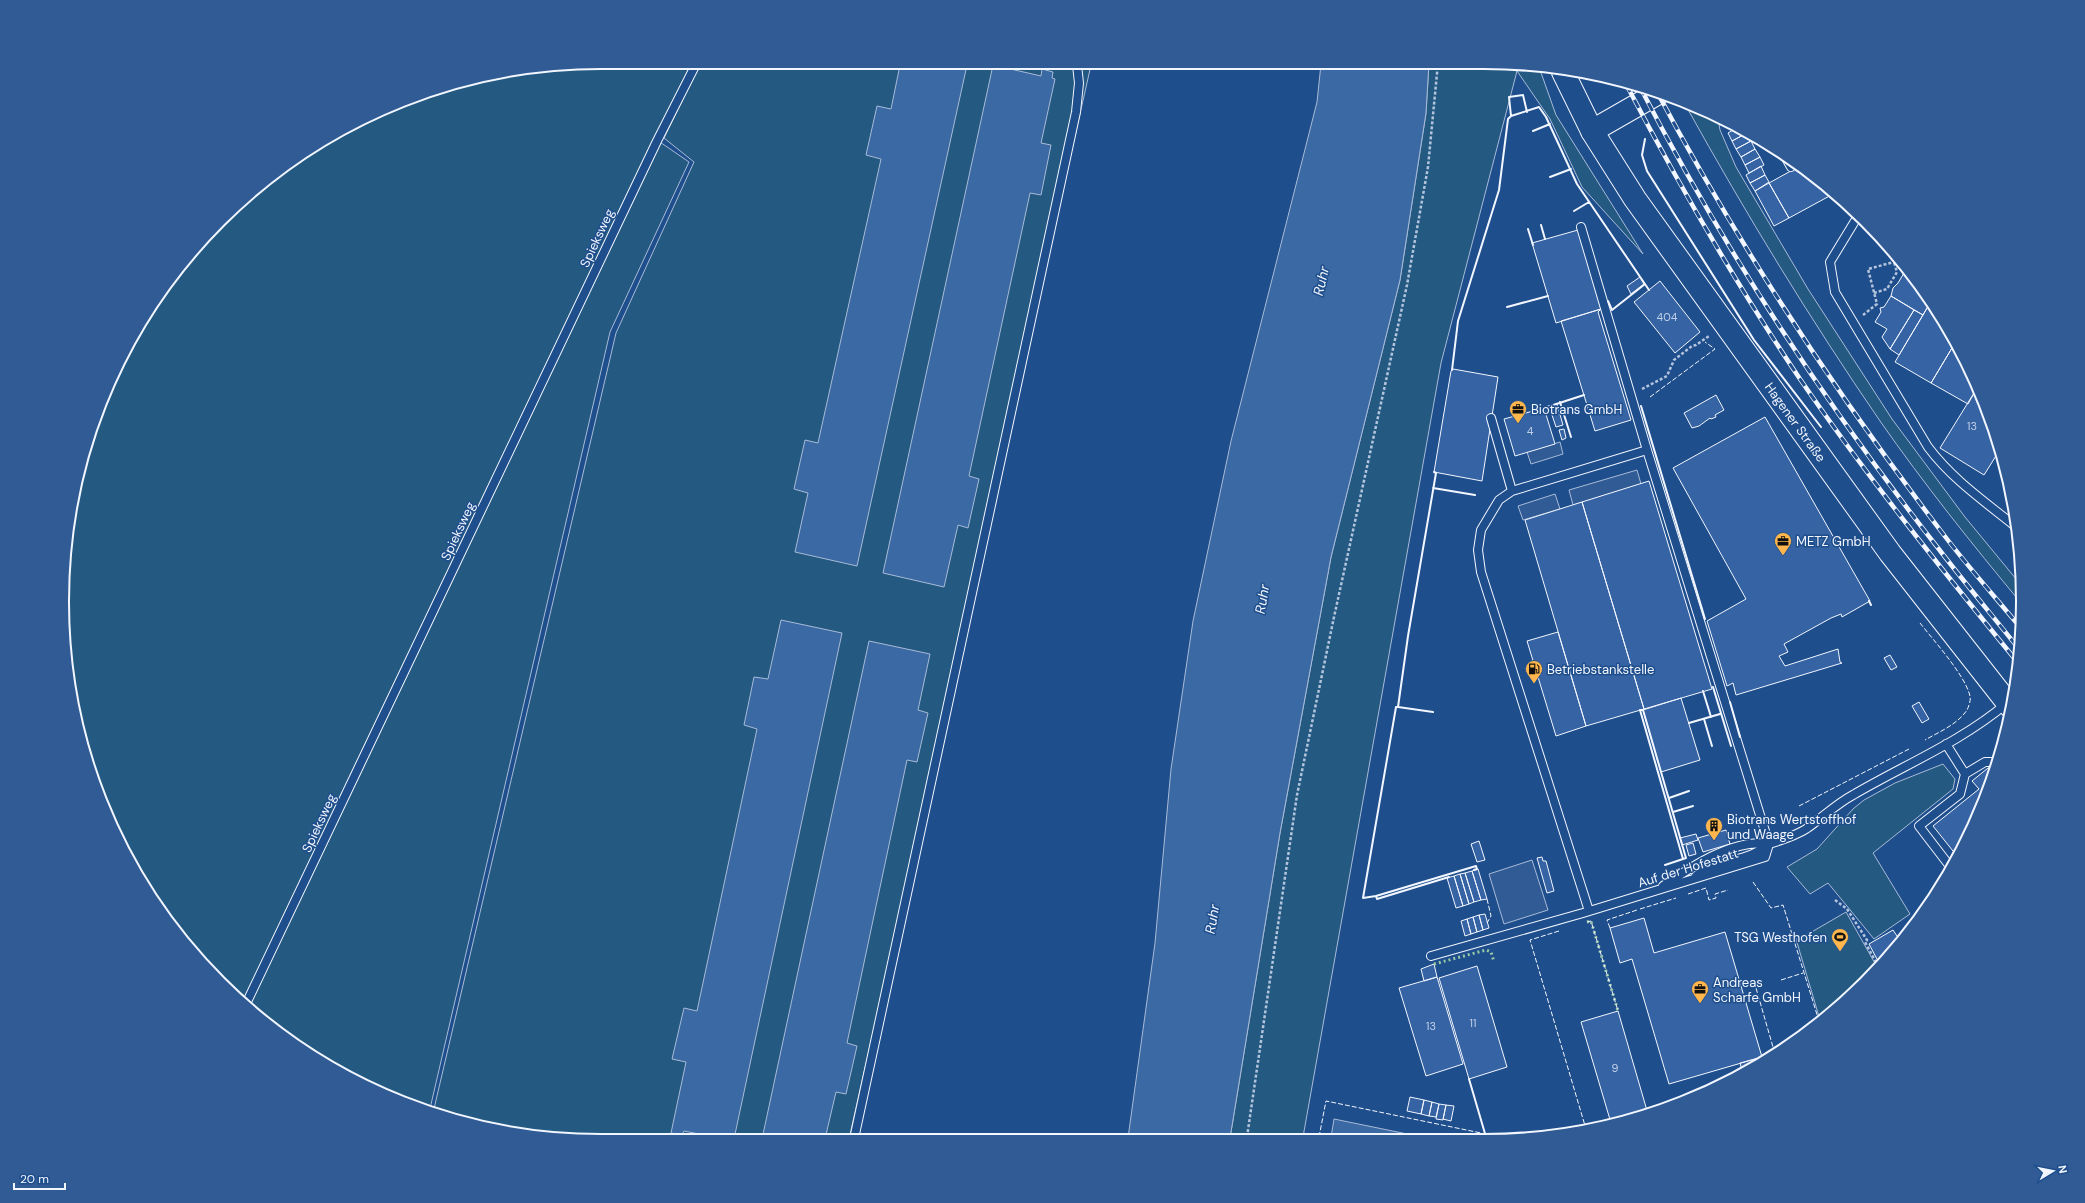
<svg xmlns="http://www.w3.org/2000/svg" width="2085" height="1203" font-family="'DM Sans',sans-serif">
  <rect width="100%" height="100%" fill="#1f4e8c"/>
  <path fill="#245a82" stroke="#a8bbd7" d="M1429 63H1519L1539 67 1556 115 1643 254 1582 187 1550 119 1517 71 1441 363 1303 1137 1230 1138 1280 833 1331 557 1400 280 1426 113Z
    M1091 65 849 1139 566 1140 433 1113 616 333 694 162 664 138 699 66Z
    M695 66 657 140 689 162 610 332 429 1113 332 1069 246 1007 196 957 134 871 103 808 82 738 72 707 63 637 67 531 80 462 118 363 153 302 220 220 273 173 363 118 428 91 531 67Z
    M1688 105 1718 118 1720 130 1736 167 1808 289 1892 419 1965 517 2021 585V603C1972 544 1924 484 1880 421 1810 319 1746 214 1686 106Z
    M1943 764 1955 779 1953 789 1873 853 1910 914 1874 939 1828 883 1810 894 1787 867 1817 849 1853 809 1864 800 1895 783Z
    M1846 912 1877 967 1865 983 1820 1020 1796 939 1803 937Z"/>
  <path fill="#305b95" stroke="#a8bbd7" d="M1560 442 1563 454 1531 464 1527 452Z
    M1637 470 1641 484 1573 505 1569 490Z
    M1555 494 1560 509 1523 520 1518 506Z
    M1532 860 1548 910 1504 924 1489 874Z"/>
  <path fill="#3b69a3" stroke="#a8bbd7" d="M1429 63 1426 113 1400 280 1331 557 1280 833 1230 1138H1128L1155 943 1171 769 1193 621 1231 441 1317 102 1321 64Z
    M900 65H967L857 566 795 552 808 493 794 489 805 440 818 443 881 159 866 155 877 106 891 109Z
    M993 65 1041 76 1042 69 1053 72 1052 78 1055 79 1041 143 1051 145 1041 195 1030 193 969 476 979 479 968 528 958 525 944 587 883 573Z
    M781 620 842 633 734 1139H724L684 1131 682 1135 671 1133 686 1062 672 1059 684 1008 697 1011 757 729 744 725 754 677 768 679Z
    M869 641 930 654 918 710 928 713 917 762 907 760 847 1043 857 1046 846 1094 836 1092 825 1139H762Z
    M1334 1119 1417 1136V1137H1331Z"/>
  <path fill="#3563a3" stroke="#f2f6ff" d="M1738 127 1747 133 1732 141 1728 133Z
    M1747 133 1751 141 1736 149 1732 141Z
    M1751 141 1755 149 1741 157 1736 149Z
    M1755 149 1760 157 1745 165 1741 157Z
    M1760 157 1764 165 1749 173 1745 165Z
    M1761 166 1765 175 1750 183 1746 175Z
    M1798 167 1835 193 1789 218 1769 183Z
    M1765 175 1769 182 1755 191 1750 183Z
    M1769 183 1789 218 1774 226 1755 191Z
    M1578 230 1601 309 1556 323 1532 243Z
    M1907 268 1930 303 1923 315 1891 296 1893 288 1898 283Z
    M1640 277 1644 284 1631 294 1627 286Z
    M1660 281 1700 332 1675 353 1634 302Z
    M1891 296 1914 310 1890 349 1882 337 1887 329 1875 322 1881 312 1880 308 1884 307Z
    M1930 303 1955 343 1931 383 1895 362Z
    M1601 309 1598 312 1631 420 1595 431 1561 321Z
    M1914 310 1923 315 1899 355 1890 349Z
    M1955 343 1967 363 1977 388 1968 404 1931 383Z
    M1453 369 1498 377 1482 481 1434 472 1451 371Z
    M1977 388 2001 452 1999 451 1984 475 1940 448Z
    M1716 395 1724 410 1715 415 1716 417 1711 419 1710 418 1699 426 1692 428 1684 413Z
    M1557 404 1563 425 1556 427 1549 406Z
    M1544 408 1555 444 1515 456 1504 419Z
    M1765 417 1870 601 1842 617 1841 614 1831 618 1784 644 1788 652 1779 656 1785 666 1838 649 1840 662 1842 663 1736 695 1733 683 1727 686 1707 621 1746 599 1673 468Z
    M1564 429 1566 438 1562 440 1559 430Z
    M1649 481 1712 689 1644 709 1582 502Z
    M1582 502 1644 709 1586 726 1525 520Z
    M1558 632 1586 726 1556 736 1527 641Z
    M1890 655 1897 667 1891 670 1884 658Z
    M1681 698 1700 760 1661 772 1643 710Z
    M1919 702 1929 719 1922 723 1912 706Z
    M1988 768 1996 769 1994 775 1957 856 1933 826 1979 789 1972 781Z
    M1726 830 1730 844 1703 852 1698 838Z
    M1696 834 1698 840 1682 845 1680 838Z
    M1479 841 1485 860 1477 862 1471 844Z
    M1693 843 1696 854 1689 856 1686 845Z
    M1542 857 1543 861H1546L1554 891 1547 893 1537 858Z
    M1478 869 1487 899 1481 900 1472 871Z
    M1472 871 1481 900 1474 902 1465 873Z
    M1465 873 1474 902 1469 904 1460 874Z
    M1460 874 1469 904 1463 906 1454 876Z
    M1454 876 1463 906 1456 908 1447 878Z
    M1485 914 1489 928 1483 930 1479 915Z
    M1479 915 1483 930 1477 932 1473 917Z
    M1473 917 1477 932 1471 934 1467 919Z
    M1644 918 1654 953 1725 932 1762 1057 1669 1084 1632 959 1620 963 1610 928Z
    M1467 919 1471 934 1465 936 1461 921Z
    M1893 930 1899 939 1886 956 1878 961 1869 944Z
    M1434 964 1437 977 1424 981 1421 969Z
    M1477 966 1507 1067 1469 1079 1439 978Z
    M1437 977 1463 1064 1426 1076 1399 988Z
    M1618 1011 1648 1114 1611 1123 1581 1022Z
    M1762 1057 1763 1060 1742 1070 1740 1063Z
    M1410 1097 1424 1100 1421 1114 1407 1111Z
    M1424 1100 1432 1102 1429 1116 1421 1114Z
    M1432 1102 1439 1104 1436 1117 1429 1116Z
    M1439 1104 1446 1105 1443 1120 1436 1119Z
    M1446 1105 1454 1106 1451 1121 1443 1119Z"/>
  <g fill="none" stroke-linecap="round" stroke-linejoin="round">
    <defs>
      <path id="lane" d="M1786 158 1791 167
        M1858 216 1830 262 1835 292 1928 447C1952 479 1984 501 2015 526
        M1581 227 1647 450
        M1491 418 1512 491
        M1946 744 1965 774
        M1952 869 1919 826 1960 794 1965 774 1985 762H1997
        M1696 876C1718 860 1748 861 1769 845
        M1663 886C1691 867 1734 838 1769 844
        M1589 911 1481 572 1478 550 1481 530 1499 500 1512 491 1647 450 1769 844
        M1431 956 1583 913 1765 857 1769 844C1782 840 1795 836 1806 829 1822 818 1836 804 1853 795 1904 765 1961 742 2007 703
        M245 1006 657 141 695 66
        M854 1139 1076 112 1079 83 1077 65"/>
      <g id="secondary">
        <path id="s1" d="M1563 72 1592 131 1635 199 1890 553 2010 706"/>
        <path d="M1592 131 1660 92"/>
      </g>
    </defs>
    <use href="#lane" stroke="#f2f6ff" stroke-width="10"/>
    <use href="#secondary" stroke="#f2f6ff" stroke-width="24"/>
    <path stroke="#b3c4dc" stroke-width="2.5" stroke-dasharray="3 2" stroke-linecap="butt" d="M1874 293 1887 289 1897 272 1894 262
      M1863 315 1877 304 1868 269 1894 262 1897 257
      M1642 389 1667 376 1674 360 1692 346 1696 345 1709 336
      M1835 900 1847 909 1867 940 1865 942 1878 966
      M1247 1137 1297 795 1334 617 1407 285 1428 167 1438 63"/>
    <use href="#lane" stroke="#1f4e8c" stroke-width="8"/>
    <use href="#secondary" stroke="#1f4e8c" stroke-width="22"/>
    <defs>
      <path id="rail" d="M1626 84C1679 185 1736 284 1800 379 1868 478 1943 571 2019 664
        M1640 87C1724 249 1825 404 1938 548 1964 582 1992 615 2019 649
        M1656 90C1740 248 1838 397 1947 539 1970 569 1996 598 2020 627"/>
    </defs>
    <use href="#rail" stroke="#f2f6ff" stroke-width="4.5"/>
    <use href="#rail" stroke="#1f4e8c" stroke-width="3" stroke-dasharray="9" stroke-linecap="butt"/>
    <path stroke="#97c8a6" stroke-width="3" stroke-dasharray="2 3" stroke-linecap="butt" d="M1587 922 1591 921 1618 1011
      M1434 964 1486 950 1491 952 1494 962"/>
    <path stroke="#f2f6ff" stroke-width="1" stroke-dasharray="5 2" stroke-linecap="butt" d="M1650 397 1715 349 1705 342
      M1920 623C1934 641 1965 675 1970 696 1971 700 1969 706 1967 710 1958 724 1939 732 1925 740
      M1799 806 1909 749
      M1753 882 1771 908 1783 905 1819 1021
      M1688 894 1706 888 1709 900 1716 898 1715 894 1728 890
      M1487 899 1491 916 1487 923
      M1640 909 1676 898
      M1587 922 1591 921 1618 1011
      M1610 928 1607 920 1637 910
      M1559 931 1530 940 1586 1129
      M1781 980 1803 973
      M1756 988 1775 1054
      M1319 1137 1326 1101 1481 1133 1480 1137"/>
    <path stroke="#f2f6ff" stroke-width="2" d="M1598 79 1615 85
      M1511 116 1509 97 1523 95 1527 112
      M1533 131 1550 124
      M1645 139 1642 155 1647 171 1754 340 1821 427
      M1550 177 1571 169
      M1574 211 1589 202
      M1541 225 1545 239
      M1528 229 1533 245
      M1608 301 1612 310 1645 284
      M1507 307 1548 296
      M1452 370 1458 321 1499 190 1508 119 1511 116 1539 107 1546 117 1577 184 1649 290
      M1560 402 1571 437
      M1641 406 1705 619
      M1544 408 1584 395
      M1434 472 1436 473 1408 636 1398 707H1396L1363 898 1376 896 1476 866 1477 869 1474 870
      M1433 488 1475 495
      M1869 601 1871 605
      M1713 687 1731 746
      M1703 691 1711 717
      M1730 702 1740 737
      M1398 707 1433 712
      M1640 710H1643L1686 858 1683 859Z
      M1704 719 1712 746
      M1689 723 1720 714
      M1669 798 1689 791
      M1673 812 1693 806
      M1665 865 1683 859
      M1376 896 1377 899 1449 877
      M1469 1079 1486 1137"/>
  </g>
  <defs>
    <symbol id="office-pin" viewBox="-11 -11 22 30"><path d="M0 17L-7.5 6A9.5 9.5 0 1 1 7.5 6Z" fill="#ffb74d" stroke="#1f4e8c"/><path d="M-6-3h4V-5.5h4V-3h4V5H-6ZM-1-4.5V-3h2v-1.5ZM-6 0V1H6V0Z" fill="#111"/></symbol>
    <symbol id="fuel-pin" viewBox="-11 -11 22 30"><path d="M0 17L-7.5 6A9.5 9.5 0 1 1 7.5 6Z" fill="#ffb74d" stroke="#1f4e8c"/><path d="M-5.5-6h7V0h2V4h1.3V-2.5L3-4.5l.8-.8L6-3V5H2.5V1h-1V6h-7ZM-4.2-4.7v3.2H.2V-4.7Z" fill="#111"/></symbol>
    <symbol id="building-pin" viewBox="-11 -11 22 30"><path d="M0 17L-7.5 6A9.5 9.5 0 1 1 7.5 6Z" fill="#ffb74d" stroke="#1f4e8c"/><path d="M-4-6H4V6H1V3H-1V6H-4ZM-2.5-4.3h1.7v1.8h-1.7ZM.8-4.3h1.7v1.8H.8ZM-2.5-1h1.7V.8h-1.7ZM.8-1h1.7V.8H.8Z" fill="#111"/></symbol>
    <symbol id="stadium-pin" viewBox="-11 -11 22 30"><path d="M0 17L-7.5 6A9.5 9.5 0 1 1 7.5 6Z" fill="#ffb74d" stroke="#1f4e8c"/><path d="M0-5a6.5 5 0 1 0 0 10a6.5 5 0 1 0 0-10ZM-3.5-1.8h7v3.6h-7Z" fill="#111"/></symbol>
  </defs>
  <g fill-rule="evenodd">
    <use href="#office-pin" x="1508" y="399" width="20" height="27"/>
    <use href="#office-pin" x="1773" y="531" width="20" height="27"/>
    <use href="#fuel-pin" x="1524" y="659" width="20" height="27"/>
    <use href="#building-pin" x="1704" y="816" width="20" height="27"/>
    <use href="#stadium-pin" x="1830" y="927" width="20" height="27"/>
    <use href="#office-pin" x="1690" y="979" width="20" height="27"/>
  </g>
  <g text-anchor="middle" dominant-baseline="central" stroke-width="3" stroke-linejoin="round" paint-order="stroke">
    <g font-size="11" fill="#c3d1e8">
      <text x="1667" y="317">404</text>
      <text x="1972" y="426">13</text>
      <text x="1530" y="431">4</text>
      <text x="1473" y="1023">11</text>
      <text x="1431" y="1026">13</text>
      <text x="1615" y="1068">9</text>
    </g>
    <g font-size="13" fill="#f2f6ff" stroke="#1f4e8c">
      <text transform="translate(597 238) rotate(-65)">Spieksweg</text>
      <text stroke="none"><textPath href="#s1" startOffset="421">Hagener Straße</textPath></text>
      <text transform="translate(458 531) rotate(-65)">Spieksweg</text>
      <text transform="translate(319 823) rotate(-65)">Spieksweg</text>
      <text transform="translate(1688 868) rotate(-17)">Auf der Hofestatt</text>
    </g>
    <g font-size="13" fill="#f2f6ff" stroke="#1f4e8c" text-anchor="start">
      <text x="1531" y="409">Biotrans GmbH</text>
      <text x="1796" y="541">METZ GmbH</text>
      <text x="1547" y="669">Betriebstankstelle</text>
      <text x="1727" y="819">Biotrans Wertstoffhof<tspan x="1727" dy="15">und Waage</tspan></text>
      <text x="1827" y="937" text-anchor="end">TSG Westhofen</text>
      <text x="1713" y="982">Andreas<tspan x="1713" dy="15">Scharfe GmbH</tspan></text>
    </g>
    <g font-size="14" font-style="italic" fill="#f2f6ff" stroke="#1f4e8c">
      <text transform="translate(1321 281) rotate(-77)">Ruhr</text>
      <text transform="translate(1262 599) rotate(-81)">Ruhr</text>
      <text transform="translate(1212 919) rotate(-81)">Ruhr</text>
    </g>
  </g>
  <path d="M0 0H2085V1203H0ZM601 69H1484A532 532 0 0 1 2016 601V602A532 532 0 0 1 1484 1134H601A532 532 0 0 1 69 602V601A532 532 0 0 1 601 69Z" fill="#305b95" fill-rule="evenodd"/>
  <path fill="none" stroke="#f2f6ff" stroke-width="2" d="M601 69H1484A532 532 0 0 1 2016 601V602A532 532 0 0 1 1484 1134H601A532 532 0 0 1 69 602V601A532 532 0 0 1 601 69Z"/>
  <g transform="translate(2053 1171) rotate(80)" stroke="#1f4e8c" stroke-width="3" paint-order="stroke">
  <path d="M0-3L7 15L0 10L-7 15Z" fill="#f2f6ff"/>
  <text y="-6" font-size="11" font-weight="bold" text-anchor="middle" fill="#f2f6ff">N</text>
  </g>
  <path d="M14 1183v6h51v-6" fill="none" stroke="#f2f6ff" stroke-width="2"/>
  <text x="20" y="1183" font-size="12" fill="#f2f6ff" stroke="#1f4e8c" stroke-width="3" paint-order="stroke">20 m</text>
</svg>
